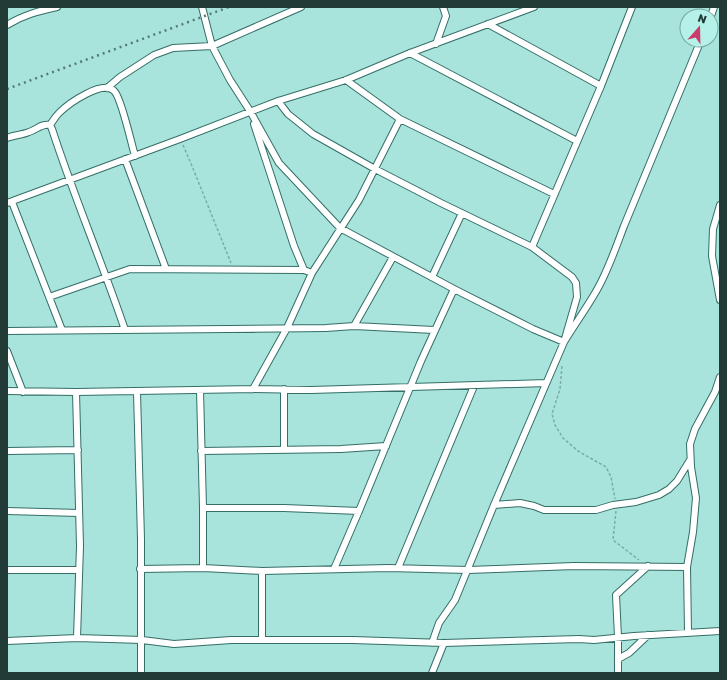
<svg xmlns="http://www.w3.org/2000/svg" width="727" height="680" font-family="'Golos Text',sans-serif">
  <rect width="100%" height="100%" fill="#a8e4db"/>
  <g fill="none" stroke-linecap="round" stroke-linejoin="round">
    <defs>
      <path id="minor" d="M202 7 212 46 230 80 250 111 279 163 340 228 454 289 533 329 564 342C575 324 588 306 598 288 609 268 616 247 624 226 650 164 675 102 701 40
        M711 16 714 7
        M488 24 601 86
        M7 25C23 15 39 11 57 7
        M436 44 446 16 443 7
        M410 53 577 141
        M346 80 400 119 554 194
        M107 88 120 77 154 55 173 48 212 46 301 7
        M278 101 288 114 313 134 375 169 441 203 532 247 572 277 576 283 577 297 564 342 494 505 455 600 439 623 432 643
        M254 124 294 246 304 270
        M50 125 52 129C74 197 102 262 125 330
        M50 125C53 121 55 117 59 113 68 104 104 78 115 92 122 101 131 142 135 156
        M7 138C14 135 22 135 29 132 36 130 42 123 50 125
        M125 159 166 269
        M12 202 62 330
        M7 203 180 139 278 101 346 80 410 53 534 7
        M720 205 713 229 712 256 720 300
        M532 247 601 86 632 7
        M432 277 462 213
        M49 297 130 269 304 270 312 273
        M354 326 393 257
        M7 331 326 328 354 326 434 330
        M7 351 23 392
        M253 389 287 328 312 273 359 200 400 119
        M284 389V450
        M200 390 203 508V568
        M7 391 76 392 253 389 311 390 546 383
        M76 392 80 546 77 638
        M137 392 141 539V673
        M7 451 78 450
        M201 451 341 449 386 446
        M494 505 520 503 534 506 544 510H596L613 505 636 502 659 495 669 489 677 481 690 460
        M203 508H284L359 511
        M7 511 79 513
        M398 568 474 386
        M140 569 203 568 262 571 388 568 468 570 574 566 687 567
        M334 569 359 511 421 361 454 289
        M7 570H78
        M688 632 687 567 693 532 696 498 691 467 690 444 695 429 715 392 720 377
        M262 640V571
        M7 641 77 638 142 640 174 644 231 640H353L444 643 579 639 594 640 634 636 720 631
        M618 659 629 653 648 635
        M432 673 444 643
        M618 673V637L616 595 648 566"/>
    </defs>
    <use href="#minor" stroke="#346e67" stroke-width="8"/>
    <path stroke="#7caca5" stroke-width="1.5" stroke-dasharray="3 2" stroke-linecap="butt" d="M183 145 192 166 231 263
      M562 366 560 389 552 414 555 425 563 438 578 451 606 467 611 477 615 499
      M616 511 613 540 639 560"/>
    <use href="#minor" stroke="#fff" stroke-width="6"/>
    <path stroke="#557b75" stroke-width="2.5" stroke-dasharray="2 4" stroke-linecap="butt" d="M7 89 229 7"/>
  </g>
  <rect width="727" height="680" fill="none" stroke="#223b37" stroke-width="16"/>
  <g transform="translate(699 28) rotate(20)"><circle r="19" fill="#b5f1e8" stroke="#7aa8a1"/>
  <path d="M0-3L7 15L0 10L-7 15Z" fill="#c93c6c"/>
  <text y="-6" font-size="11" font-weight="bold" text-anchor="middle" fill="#223b37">N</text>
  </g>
</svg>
